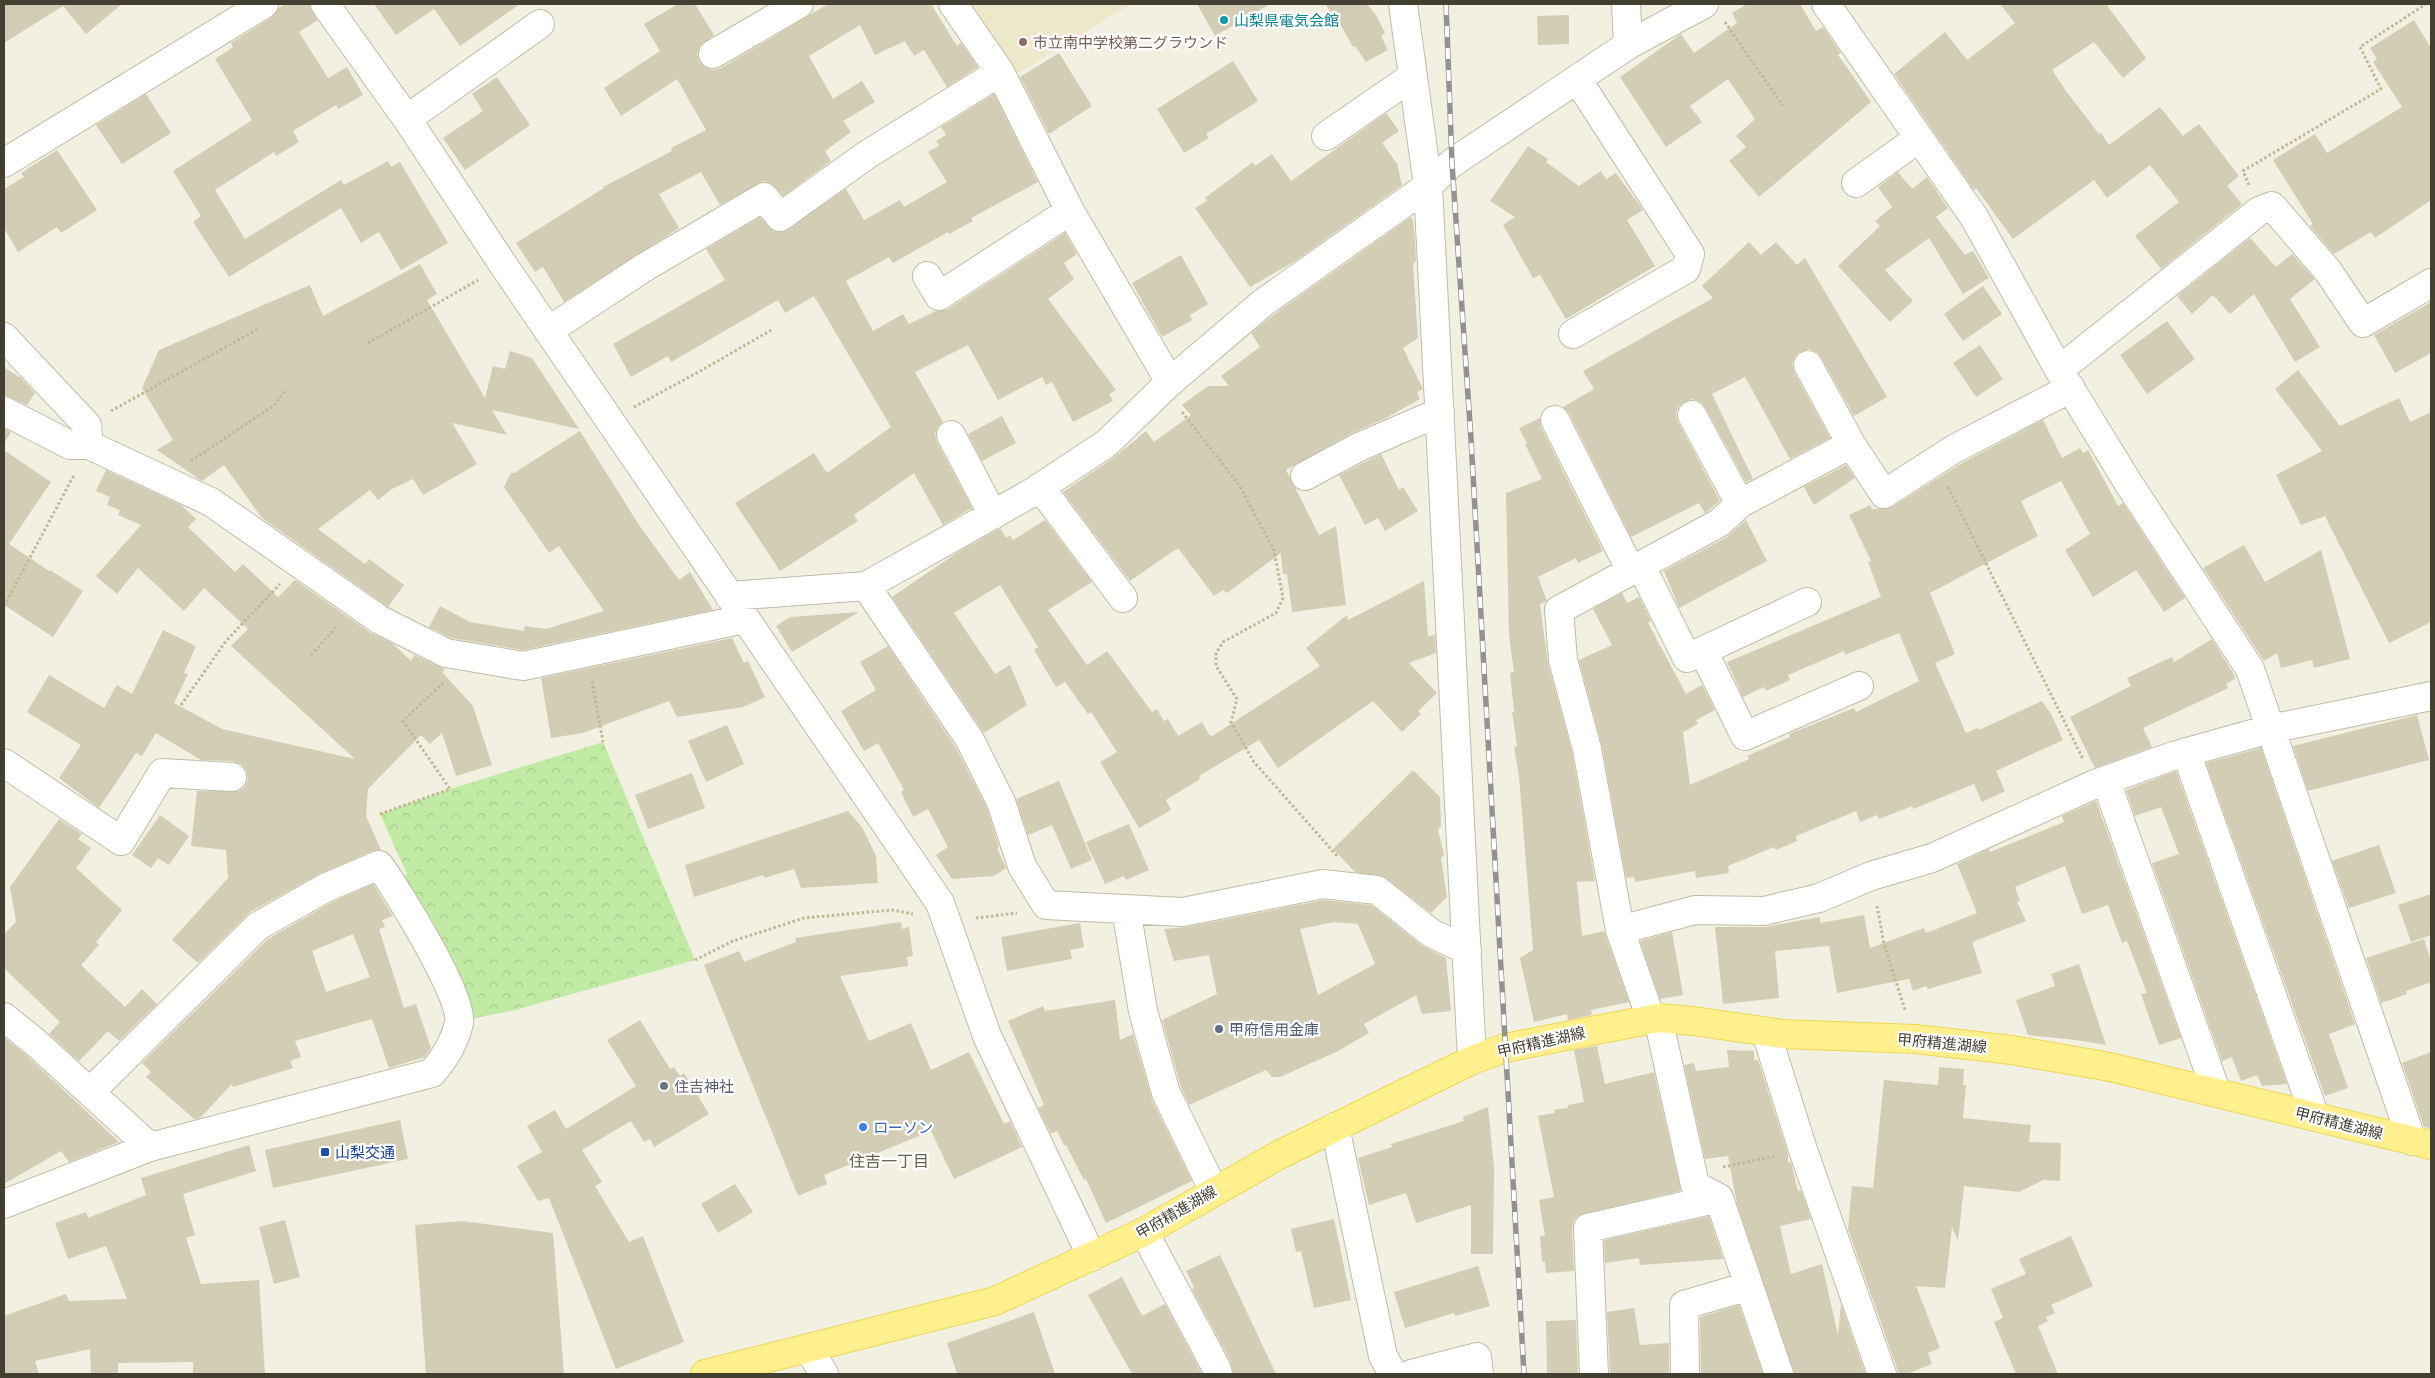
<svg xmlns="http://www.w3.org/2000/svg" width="2435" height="1378" font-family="'PT Sans Narrow','Noto Sans JP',sans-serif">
  <defs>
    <pattern id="park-crowns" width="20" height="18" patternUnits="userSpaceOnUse" patternTransform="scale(1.25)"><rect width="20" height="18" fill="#c1eba5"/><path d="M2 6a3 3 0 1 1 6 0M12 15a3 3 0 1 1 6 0" fill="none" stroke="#a7cb8e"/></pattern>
  </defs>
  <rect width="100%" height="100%" fill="#f2f0e1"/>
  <path fill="#ede8c9" d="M952 4H1131L1005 81Z"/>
  <path fill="url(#park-crowns)" d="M603 742 695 960 511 1011 460 1021 392 882 407 874 380 814 450 789Z"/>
  <path fill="#d4cdb5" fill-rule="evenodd" d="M4 4H122L86 34 63 6 4 43Z
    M285 4H310L318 20 299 32 328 78 347 67 363 95 338 109 336 105 293 131 299 142 276 156 274 152 215 190 245 239 341 180 344 185 388 161 391 167 400 162 448 243 401 270 379 232 361 243 341 208 229 277 193 222 201 216 173 171 252 120 215 59 233 47 231 43 272 17 279 8Z
    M374 4H520L460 46 434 9 396 35Z
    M678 4H695L714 35 700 46 697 54 700 62 705 67 713 70 721 68 828 4H931L957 46 961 43 978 67 947 87 924 50 914 56 905 41 875 55 860 25 809 56 833 99 862 81 875 102 843 121 851 132 825 151 831 161 783 196 771 183 763 181 720 205 701 172 659 194 679 228 564 302 543 267 535 272 516 243 604 188 603 187 672 151 671 148 706 130 677 79 621 116 604 88 660 51 644 24Z
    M1197 4H1270L1215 36Z
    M1325 4H1367L1376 15 1385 33 1381 36 1388 50 1366 62 1355 46 1353 47 1343 29Z
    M1747 4H1800L1816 31 1823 27 1841 53 1838 55 1871 102 1759 197 1729 161 1746 147 1736 136 1755 119 1728 79 1690 106 1702 122 1666 147 1620 77 1681 34 1694 53 1737 23 1732 13Z
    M2000 4H2106L2146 58 2123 78 2094 42 2052 70 2066 91 2099 134 2101 133 2109 145 2160 107 2183 136 2199 124 2239 176 2227 186 2242 204 2161 269 2135 236 2179 202 2150 165 2107 198 2094 180 2013 239 1976 188 1974 190 1894 74 1945 32 1967 60 2015 23Z
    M1569 15V44L1538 45 1537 16Z
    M2414 20 2431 48V200L2375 238 2371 232 2334 254 2310 226 2313 224 2273 160 2315 134 2327 153 2402 107 2373 62 2377 59 2370 48Z
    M1059 53 1092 106 1049 134 1020 77Z
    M1233 61 1258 101 1206 134 1209 138 1184 153 1157 109Z
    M497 77 530 125 465 170 443 138 483 111 472 94Z
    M146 94 171 133 122 164 96 125Z
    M994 94 1038 182 971 218 973 221 949 234 948 232 893 263 889 257 846 281 873 331 903 314 909 324 936 311 948 309 1065 233 1077 254 1064 263 1074 279 1048 299 1116 390 1109 394 1113 401 1073 422 1052 382 1046 385 1042 377 998 400 968 345 915 372 943 422 938 427 935 434 937 442 972 508 943 525 914 473 854 515 858 521 780 571 735 503 814 453 827 473 891 427 814 296 785 313 778 300 671 362 668 356 631 377 613 344 725 280 706 249 760 217 774 231 782 232 846 189 864 220 900 200 904 207 947 182 928 152 939 146 936 141 946 135 941 127Z
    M1386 113 1399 131 1382 143 1397 164 1402 185 1295 261 1250 287 1195 208 1207 201 1205 198 1253 162 1255 166 1272 154 1291 181Z
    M1528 146 1548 159 1546 162 1579 186 1601 171 1606 179 1616 173 1643 210 1627 220 1655 266 1566 319 1540 275 1533 278 1503 225 1515 217 1490 201Z
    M57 150 97 210 61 233 57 227 18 252 4 228V189L24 177 21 173Z
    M1898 172 1912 189 1927 177 1948 208 1936 217 1965 255 1973 251 1989 278 1963 294 1929 238 1885 270 1913 301 1890 322 1838 266 1880 226 1875 221 1892 207 1878 187Z
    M1411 217 1413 221 1415 239 1416 261 1413 264 1418 338 1403 348 1423 389 1417 392 1420 399 1386 418 1352 433 1286 470 1319 535 1336 526 1346 605 1292 612 1287 574H1283L1281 553 1227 593 1223 590 1214 596 1178 548 1130 581 1063 492 1116 456 1146 431 1154 442 1191 415 1182 405 1208 386H1229L1221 376 1260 347 1251 333 1280 310Z
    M2250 238 2276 267 2292 254 2315 279 2290 299 2320 347 2295 362 2254 294 2230 314 2213 295 2192 314 2177 296Z
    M1749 242 1761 255 1776 242 1797 265 1805 258 1887 397 1854 416 1821 357 1817 352 1809 349 1800 352 1795 356 1792 364 1794 372 1830 438 1790 459 1745 377 1712 394 1753 479 1746 482 1705 407 1700 402 1693 399 1684 402 1678 407 1676 414 1678 422 1720 501 1705 513 1699 503 1631 537 1569 413 1563 407 1594 389 1583 371 1713 298 1702 286Z
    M1181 255 1208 304 1190 315 1192 320 1162 337 1132 283Z
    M420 264 437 294 427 300 485 398 493 366 505 369 510 351 532 358 579 429 492 410 507 435 452 423 477 464 423 495 413 479 392 489 378 500 370 490 318 529 365 564 369 559 404 585 388 607 262 518 224 465 202 481 157 450 173 440 142 388 159 350 310 285 323 316Z
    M1983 286 2002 314 1963 341 1944 314Z
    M2431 302V353L2395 373 2374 335Z
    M2167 321 2195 359 2147 394 2120 355Z
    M1980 345 2003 379 1976 397 1953 363Z
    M4 367 21 378 35 393 27 405 4 395Z
    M2298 370 2340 426 2399 398 2410 422 2431 412V622L2389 643 2325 516 2301 525 2276 475 2322 451 2275 389Z
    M1002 416 1016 443 982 461 968 434Z
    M1540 418 1541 427 1603 551 1578 563 1576 558 1538 577 1547 601 1540 604 1548 664 1572 752 1595 881 1577 882 1582 936 1604 931 1629 1002 1591 1010 1592 1015 1568 1020 1567 1014 1534 1022 1520 958 1533 950 1519 776 1514 747 1517 746 1512 712H1514L1510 673 1514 672 1509 635 1506 493 1542 479 1525 444 1527 443 1519 428Z
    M2043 420 2062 458 2080 448 2083 453 2088 450 2118 506 2123 503 2185 598 2164 612 2136 570 2093 597 2065 550 2090 534 2061 481 2021 501 2038 536 1930 593 1955 654 1935 663 1966 733 1978 728 1979 730 2042 701 2051 714 2063 740 1996 771 2005 791 1982 802 1974 784 1913 809 1912 806 1879 819 1877 815 1860 822 1856 811 1796 836 1797 841 1776 850 1774 847 1728 866 1729 873 1696 878 1695 871 1635 882 1634 877 1626 878 1602 746 1579 660 1612 645 1593 609 1622 593 1627 603 1639 597 1651 621 1648 623 1686 694 1702 685 1715 710 1696 720 1698 724 1683 732 1690 785 1749 759 1747 756 1790 737 1789 734 1854 708 1856 712 1919 681 1899 633 1845 655 1844 651 1788 675 1790 680 1766 691 1764 687 1743 697 1727 662 1881 597 1868 562 1871 561 1849 515 1870 505 1872 509 1892 507 1962 463Z
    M4 428 11 432 4 444Z
    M580 431 639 525 679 580 690 572 713 610 523 650 451 638 429 627 440 606 470 622 524 631 525 626 546 629 604 611 559 546 549 553 504 487 511 473H514Z
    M4 450 51 482 9 544 49 571 50 570 83 591 53 637 4 605Z
    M1381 454 1399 490 1403 487 1418 511 1385 531 1378 518 1365 525 1339 475Z
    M1846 465 1855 478 1814 505 1804 487Z
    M106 470 181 505 196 519 188 527 235 572 243 564 278 597 295 580 371 633 392 643 411 661 414 655 445 669 442 672 473 706 492 765 456 776 442 733 430 744 421 735 368 789 366 816 381 850 373 851 319 874 250 912 198 963 172 940 228 878 226 850 191 846 197 791H239L245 786 248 778 246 770 241 764 233 761 201 760 156 733 142 756 136 753 99 808 59 778 81 745 27 712 49 675 104 708 117 685 132 694 163 630 196 646 184 673 188 674 174 703 222 729 355 759 231 646 248 629 204 588 184 611 138 568 117 594 96 576 141 525 118 515 120 510 107 505 110 497 96 491Z
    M1045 520 1092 582 1048 610 1087 665 1107 651 1152 712 1157 709 1164 721 1168 719 1178 736 1202 722 1210 736 1214 735 1320 666 1306 648 1347 615 1348 620 1424 581 1428 636 1435 635 1436 653 1409 663 1437 693 1418 711 1421 714 1402 732 1373 701 1278 768 1259 740 1199 776 1200 779 1166 800 1171 810 1139 828 1100 762 1117 752 1091 712 1088 714 1065 682 1056 687 1034 650 1038 647 1000 585 954 613 995 674 1010 665 1027 705 984 733 892 597 958 552 999 529H1001L1006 538 1010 535 1013 540Z
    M1746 520 1767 561 1679 608 1664 571 1727 537Z
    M2244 545 2265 582 2321 550 2350 659 2314 668 2312 660 2281 668 2277 653 2264 661 2203 568Z
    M859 612 792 652 776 626 790 617Z
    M732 638 744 663 748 661 765 697 743 707 677 717 669 701 583 733 551 738 541 678Z
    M2212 639 2236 678 2226 684 2228 688 2143 728 2152 747 2095 768 2070 717 2131 686 2127 678 2172 657 2174 662Z
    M888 646 956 748 987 808 999 847 997 848 1006 868 994 876 952 879 936 855 948 847 928 809 913 817 901 792 904 790 878 743 864 751 841 711 876 690 860 662Z
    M2417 715 2429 760 2308 791 2293 746Z
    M727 725 744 764 706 782 688 741Z
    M2261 748 2355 1024 2329 1034 2348 1088 2325 1096 2206 763Z
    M1413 770 1440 797 1441 826 1438 830 1444 855 1441 858 1447 897 1431 913 1386 878 1355 872 1333 849Z
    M2176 771 2287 1084 2262 1086 2257 1075 2241 1081 2232 1057 2222 1061 2152 863 2179 854 2161 807 2135 816 2126 790Z
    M692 773 705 808 648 829 635 795Z
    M1059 781 1092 860 1071 869 1052 825 1028 835 1016 799Z
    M2096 801 2181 1038 2159 1045 2141 994 2147 993 2127 941 2122 943 2108 905 2082 914 2065 866 2015 887 2020 901 2017 902 2026 921 1972 942 1982 973 1928 989 1926 986 1913 991 1909 979 1837 993 1829 946 1775 951 1779 998 1723 1004 1715 927H1764L1820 917V923L1864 915 1870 948 1924 928 1926 933 1977 913 1957 864 1989 849 1990 852 2064 822 2062 816Z
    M848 811 862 827 876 856 878 883 801 888 794 869 764 878 763 875 694 897 685 865Z
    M160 815 189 836 169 865 158 858 151 868 132 855Z
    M59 819 82 834 78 839 91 848 76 868 122 910 96 942 99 945 81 965 125 1007 142 989 157 1004 119 1041 108 1031 79 1061 49 1034 60 1022 4 968V934L16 922 10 887Z
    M1129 824 1149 870 1126 880 1124 876 1105 884 1086 842Z
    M2379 845 2396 893 2349 908 2332 861Z
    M373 884 393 916 382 920 385 927 379 929 404 1008 416 1004 431 1048 425 1057 389 1068 372 1019 295 1041 301 1057 290 1061 293 1068 233 1087 232 1084 200 1118 194 1119 146 1077 151 1072 142 1063 268 939 332 902ZM353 934 370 977 326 992 312 951Z
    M2431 894V935L2411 942 2398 905Z
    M1324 900 1371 905 1421 945 1446 958 1451 1011 1422 1014 1416 995 1364 1024 1369 1033 1336 1052 1280 1077H1272L1266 1070 1189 1105 1181 1087 1162 1020 1217 994 1209 955 1174 961 1164 929 1186 927ZM1334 922 1358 924 1375 964 1318 995 1300 929Z
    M901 922 902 929 909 927 913 956 907 957 908 966 840 976 869 1041 911 1023 931 1070 969 1052 1004 1124 1010 1121 1022 1147 954 1179 931 1131 824 1175 827 1184 798 1196 704 965 739 951 744 962 796 942 795 938Z
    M1080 923 1084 947 1070 950 1072 959 1007 971 1001 937Z
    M1672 932 1683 995 1660 999 1640 941Z
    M2424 939 2431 961V982L2406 991 2407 994 2381 1003 2366 958Z
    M2079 964 2106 1045 2076 1040 2028 1035 2016 1000 2055 986 2051 974Z
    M1115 1000 1120 1040 1133 1034 1152 1100 1192 1181 1106 1223 1086 1179 1084 1180 1066 1145H1064L1057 1131 1051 1134 1038 1108 1044 1105 1008 1021 1043 1006 1045 1011Z
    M640 1020 670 1069 674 1067 680 1076 684 1073 709 1114 654 1147 650 1139 644 1142 631 1121 582 1150 602 1182 595 1186 629 1242 643 1236 684 1342 616 1369 549 1198 538 1201 517 1166 542 1152 527 1126 555 1110 566 1129 636 1086 607 1040Z
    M4 1037 25 1054 119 1142 69 1162 61 1151 4 1184Z
    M1597 1046 1605 1084 1654 1072 1681 1191 1578 1216 1574 1221 1572 1229 1574 1271 1546 1273 1545 1261 1542 1262 1540 1236H1545L1539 1200 1554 1197 1538 1116 1555 1113 1554 1110 1568 1108V1105L1584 1102 1574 1050Z
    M1727 1050 1754 1051V1060H1758L1788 1154V1163L1791 1162 1798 1191 1801 1190 1811 1219 1780 1226 1791 1274 1822 1264 1838 1335 1841 1304 1865 1373 1794 1374 1737 1204 1728 1156 1705 1159 1684 1065 1694 1063 1696 1071 1729 1067Z
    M2431 1052V1129L2424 1127 2402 1063Z
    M1939 1067 1964 1069 1963 1085H1966L1963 1118 2031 1125 2029 1142 2061 1143 2060 1181 2043 1180 2019 1192 1964 1186 1958 1241 1952 1227 1945 1288 1916 1286 1940 1348 1928 1353 1932 1364 1907 1374H1899L1848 1229 1852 1186 1873 1188 1884 1080 1938 1085Z
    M1488 1107 1494 1168 1493 1254H1471V1205L1416 1223 1406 1193 1369 1205 1358 1158 1392 1147 1391 1144 1464 1121 1463 1117Z
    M400 1120 408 1159 273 1188 265 1150Z
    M249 1145 256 1171 183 1194 195 1235 186 1238 201 1284 259 1280 265 1374H193V1362L118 1363V1374H91L90 1349 35 1361 39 1374H4V1316L66 1294 69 1301 127 1299 106 1246 68 1259 55 1223 86 1212 88 1218 146 1195 141 1178Z
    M735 1184 753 1212 718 1233 701 1204Z
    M1709 1216 1723 1259 1640 1265 1639 1258 1605 1263 1604 1240Z
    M1334 1219 1351 1300 1314 1308 1301 1251 1296 1252 1291 1229Z
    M285 1220 300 1277 274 1284 259 1227Z
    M462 1221 553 1233 564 1374H426L415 1225Z
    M2071 1236 2093 1286 2051 1305 2055 1313 2046 1317 2048 1321 2038 1326 2058 1374H2016L1994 1322 2003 1318 1991 1289 2026 1274 2019 1259Z
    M1220 1255 1276 1374H1233L1230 1360 1192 1289 1194 1287 1186 1271Z
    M1478 1266 1490 1306 1455 1316 1454 1313 1405 1328 1394 1292Z
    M1122 1277 1142 1316 1165 1304 1202 1374H1132L1088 1295Z
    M1739 1305 1763 1374H1701L1700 1317Z
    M1634 1308 1640 1345 1669 1343V1374L1610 1373 1607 1312Z
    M1034 1312 1055 1374H957L947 1343Z
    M1576 1320 1578 1374H1547L1546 1321Z"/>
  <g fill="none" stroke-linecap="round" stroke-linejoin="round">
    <defs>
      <path id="minor" d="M325 4 407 119 504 266 940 903 987 1036 1092 1257
        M953 4 1000 72 1070 211 1170 382
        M1403 4 1428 186 1472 1060
        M1626 4 1628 45
        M1826 4 1974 217 2059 370 2129 484 2250 669 2412 1141
        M713 54 799 4
        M407 119 540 24
        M1326 136 1413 76
        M4 163 264 4
        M1856 183 1919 138
        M927 276 939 296 1070 211
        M548 331 645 267 764 197 780 217 868 154 1000 72
        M1573 334 1686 269 1690 254 1577 79
        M4 337 87 425 89 445
        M1808 365 1851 444
        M2059 370 2259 211 2272 206 2328 271 2363 323 2431 283
        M4 411 70 445H89L211 502 380 620 446 653 523 666 744 619
        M1692 415 1740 504
        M1555 420 1631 571
        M951 435 993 515
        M1305 476 1359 447 1440 412
        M1040 487 1123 598
        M1641 566 1687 658 1807 602
        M866 586 970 740 1001 802 1022 866 1046 905 1183 912 1323 884 1377 890 1431 933 1467 950
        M729 596 866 586 1033 492 1107 443 1170 382 1264 302 1428 186 1452 163 1628 45 1704 4
        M1703 651 1745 736 1859 686
        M2186 752 2315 1117
        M4 763 121 841 162 773 232 777
        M2106 781 2216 1091
        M1126 909 1143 1011 1166 1093 1214 1191
        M1620 930 1695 910 1764 911 1819 898 1871 876 1932 858 2095 784 2173 756 2270 729 2431 696
        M4 1017 35 1042 150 1147
        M1658 1018 1695 1185 1719 1198 1779 1374
        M1651 1019 1620 930 1587 749 1563 660 1559 610 1719 523 1741 503 1851 444 1884 494 1954 449 2071 388
        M1766 1032 1803 1150 1882 1374
        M1335 1127 1383 1356 1393 1374
        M4 1204 150 1147 432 1073C444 1059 455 1041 459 1023 465 999 396 888 379 865L325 888 258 926 90 1092
        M1144 1232 1216 1367 1218 1374
        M809 1349 824 1374
        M1411 1374 1477 1357 1479 1374
        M1594 1374 1588 1228 1719 1198
        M1685 1374 1684 1305 1749 1286"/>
      <path id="major" d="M705 1374 995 1301 1144 1232 1277 1156 1472 1060 1505 1048 1658 1018 1693 1021 1783 1034 1915 1039 2012 1050 2110 1067 2431 1145"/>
    </defs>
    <use href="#minor" stroke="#c0bca6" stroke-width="30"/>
    <use href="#major" stroke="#edd654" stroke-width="30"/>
    <path stroke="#c1b893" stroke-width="3" stroke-dasharray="2.5 2.5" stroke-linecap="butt" d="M1725 22 1783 106
      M2249 185 2243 171 2381 89 2360 47 2426 4
      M368 343 478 280
      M634 407 702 370 773 329
      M111 411 258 329
      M1182 412 1239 485 1274 550 1283 598 1276 613 1223 642 1216 653V666L1237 699 1231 722 1254 762 1337 856
      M191 461 273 406 287 389
      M1948 487 2083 759
      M4 606 74 475
      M311 655 337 626
      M592 681 603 742
      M181 705 226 641 280 584
      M380 814 450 789 403 721 444 682
      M1877 906 1884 944 1905 1010
      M976 918 1017 913
      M695 960 733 941 804 918 892 910 913 914
      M1723 1167 1776 1156"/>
    <use href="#minor" stroke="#fff" stroke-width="28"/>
    <use href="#major" stroke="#fff08d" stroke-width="28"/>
    <defs>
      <path id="rail" d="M1446 4 1452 163 1471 439 1524 1374"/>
    </defs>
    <use href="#rail" stroke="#929292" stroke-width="5.5"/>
    <use href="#rail" stroke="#fff" stroke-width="4" stroke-dasharray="11" stroke-linecap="butt"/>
  </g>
  <circle fill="#0f9aa8" stroke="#fff" stroke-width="2" cx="1224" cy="20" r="5"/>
  <circle fill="#8d6e63" stroke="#fff" stroke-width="2" cx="1023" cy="42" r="5"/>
  <circle fill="#5c6f8a" stroke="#fff" stroke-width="2" cx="1219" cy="1029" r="5"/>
  <circle fill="#6b7280" stroke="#fff" stroke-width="2" cx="664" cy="1086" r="5"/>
  <circle fill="#3f7fe0" stroke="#fff" stroke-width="2" cx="863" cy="1127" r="5"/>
  <rect fill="#1a4fb4" stroke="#fff" stroke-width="2" x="320" y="1147" width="10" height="10" rx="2.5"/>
  <g text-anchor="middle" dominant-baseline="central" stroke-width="4.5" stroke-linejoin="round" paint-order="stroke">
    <g font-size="15" fill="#0d838f" stroke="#fff" text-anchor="start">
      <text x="1234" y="20">山梨県電気会館</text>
    </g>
    <g font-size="15" fill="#785e54" stroke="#fff" text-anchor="start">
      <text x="1033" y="42">市立南中学校第二グラウンド</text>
    </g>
    <g font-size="15" fill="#4e5e75" stroke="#fff" text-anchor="start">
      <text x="1229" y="1029">甲府信用金庫</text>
    </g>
    <g font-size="15" fill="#433f31" stroke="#fff">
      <text transform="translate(1541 1042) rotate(-13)">甲府精進湖線</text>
      <text transform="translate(1942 1043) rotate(5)">甲府精進湖線</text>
      <text transform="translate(2339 1123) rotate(14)">甲府精進湖線</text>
      <text transform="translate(1176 1212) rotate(-30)">甲府精進湖線</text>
    </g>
    <g font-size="15" fill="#5b616d" stroke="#fff" text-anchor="start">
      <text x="674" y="1086">住吉神社</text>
    </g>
    <g font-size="15" fill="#366cbe" stroke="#fff" text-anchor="start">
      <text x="873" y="1127">ローソン</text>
    </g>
    <g font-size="15" fill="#164399" stroke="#fff" text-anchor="start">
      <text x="335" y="1152">山梨交通</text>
    </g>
    <g font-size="16" fill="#675f48" stroke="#fff">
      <text x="889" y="1161">住吉一丁目</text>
    </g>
  </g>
  <rect width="2435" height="1378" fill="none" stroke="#433f31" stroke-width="10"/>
</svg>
